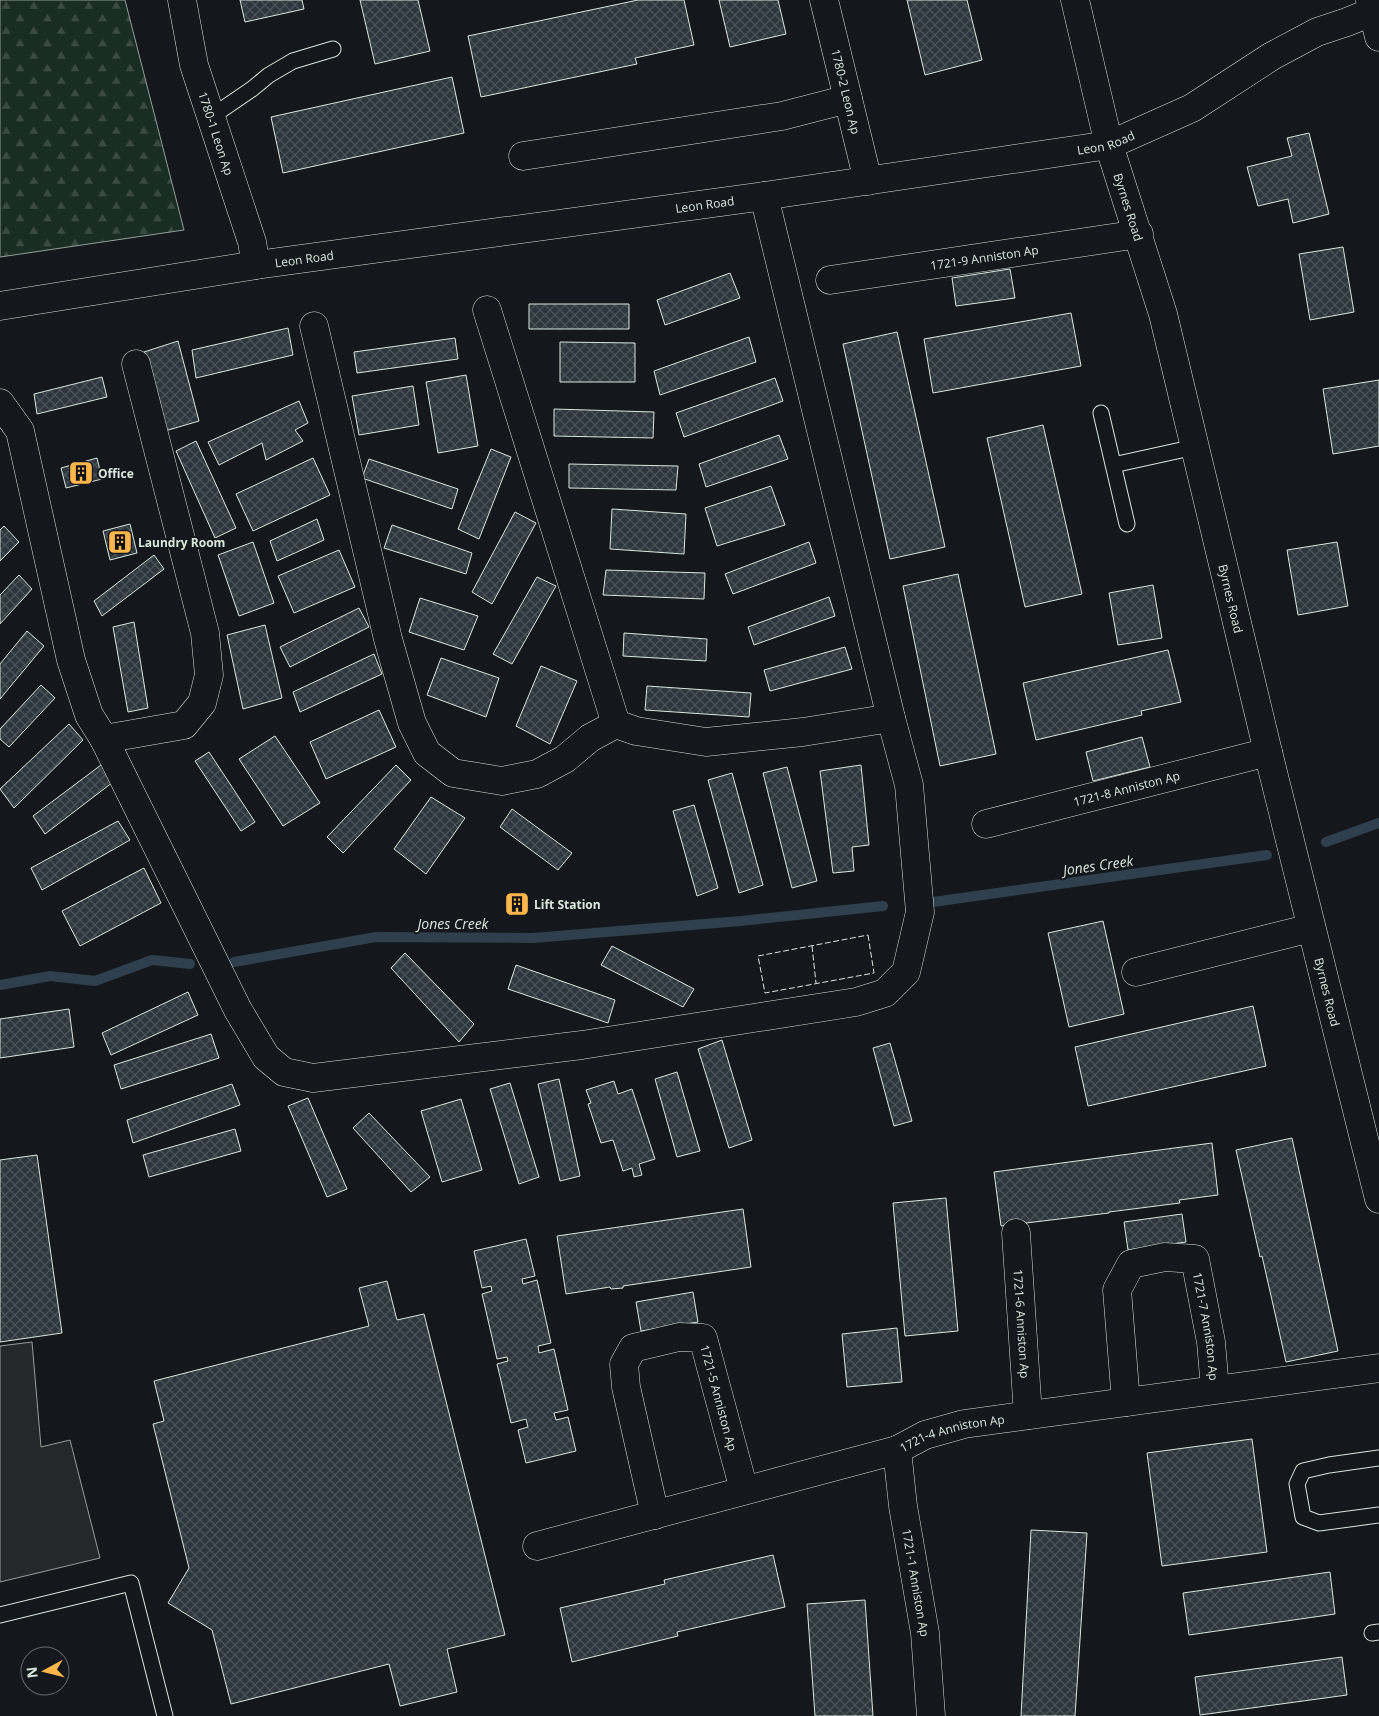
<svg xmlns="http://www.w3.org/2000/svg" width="1379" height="1716" font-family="'Open Sans',sans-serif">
  <defs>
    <pattern id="forest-firs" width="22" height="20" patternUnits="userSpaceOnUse" patternTransform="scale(1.25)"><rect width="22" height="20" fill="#1a2d24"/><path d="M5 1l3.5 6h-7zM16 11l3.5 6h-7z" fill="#3b4b43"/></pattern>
    <pattern id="building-cross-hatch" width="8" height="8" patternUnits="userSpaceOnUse" patternTransform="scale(1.25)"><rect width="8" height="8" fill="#2c363c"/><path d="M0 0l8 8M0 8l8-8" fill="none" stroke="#4a5358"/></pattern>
  </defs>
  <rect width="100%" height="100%" fill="#14181c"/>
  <path fill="url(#forest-firs)" stroke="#939e99" d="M0 0H125L184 230 0 257Z"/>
  <path fill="#24282b" stroke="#939e99" d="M32 1342 41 1447 70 1440 100 1558 0 1582V1346Z"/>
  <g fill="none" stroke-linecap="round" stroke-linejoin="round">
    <path stroke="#2f3f4d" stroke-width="10" d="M1326 842 1379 823
      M933 902 1267 855
      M234 962 376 937 533 938 741 921 883 906
      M0 985 50 976 95 981 152 960 190 964"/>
  </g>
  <path fill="url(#building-cross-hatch)" stroke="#d8e6dc" d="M240 0H302L304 9 245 22Z
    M360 0H418L430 51 375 64Z
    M638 0H684L694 45 635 58 637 64 481 97 468 36Z
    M719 0H778L786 34 730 47Z
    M907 0H967L982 60 925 75Z
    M452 77 464 133 283 173 271 117Z
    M1309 133 1329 214 1293 223 1288 199 1258 206 1247 167 1292 156 1287 138Z
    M1343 247 1354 312 1310 320 1299 254Z
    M1010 269 1015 298 956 306 952 278Z
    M730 273 740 298 665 325 657 300Z
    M529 304H629V329H529Z
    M1071 313 1081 366 933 393 924 339Z
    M288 328 293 355 196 378 192 350Z
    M897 332 945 547 890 559 843 344Z
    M749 337 756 362 660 395 654 371Z
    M455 338 458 359 357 373 354 352Z
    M178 341 199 421 165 431 144 352Z
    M560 342 635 343V382H560Z
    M466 375 478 446 438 453 426 382Z
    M102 377 107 397 37 414 34 394Z
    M775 378 783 401 684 437 676 413Z
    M1379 380V446L1333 454 1323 389Z
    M413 386 419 425 359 435 352 396Z
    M299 401 308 423 295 430 303 441 266 460 262 443 219 465 208 442Z
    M554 409 654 412 653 438 554 436Z
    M1043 425 1082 594 1025 607 987 438Z
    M779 435 788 459 706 487 699 464Z
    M196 441 236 528 215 538 176 451Z
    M491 449 511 457 479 539 458 529Z
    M97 458 102 479 66 488 61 468Z
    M313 458 330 495 253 531 236 494Z
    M369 459 458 489 452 509 362 478Z
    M569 464 678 466 676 490 569 488Z
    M771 486 785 525 717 546 705 508Z
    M612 509 686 514 684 554 610 549Z
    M515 512 536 523 492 604 472 592Z
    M317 519 324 540 277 561 270 541Z
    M130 524 137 553 110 560 103 531Z
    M392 525 472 553 466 574 384 548Z
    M4 526 19 542 0 561V530Z
    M253 542 274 603 239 616 218 555Z
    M809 542 816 563 733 594 725 574Z
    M1337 542 1348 606 1298 615 1287 550Z
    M339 550 355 587 294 613 278 576Z
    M154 555 164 569 102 616 94 601Z
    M606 570 705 573 704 599 603 595Z
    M958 574 996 754 940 766 903 586Z
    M19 575 32 589 0 624V595Z
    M537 577 556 586 512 664 493 654Z
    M1153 585 1162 638 1118 645 1109 593Z
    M829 597 835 616 754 645 748 627Z
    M420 598 478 616 464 650 409 632Z
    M359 608 369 627 290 667 280 647Z
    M134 622 148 708 128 712 113 627Z
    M265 625 282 698 243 709 227 635Z
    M27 631 44 646 0 699V664Z
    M624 633 707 639 706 661 623 656Z
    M845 647 852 669 770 691 764 670Z
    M1168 650 1181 702 1141 711 1142 715 1036 740 1023 683Z
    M374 654 382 674 300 712 293 692Z
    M441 658 499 678 486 717 427 695Z
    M541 666 577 681 550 744 516 726Z
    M41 685 55 698 9 747 0 739V729Z
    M647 686 751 693 749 717 645 710Z
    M379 710 396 747 326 779 310 742Z
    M69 724 83 740 14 808 0 789Z
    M275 736 320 803 283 826 239 759Z
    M1142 737 1150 767 1093 781 1086 752Z
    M209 752 255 822 241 831 195 761Z
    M105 762 117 779 45 834 33 816Z
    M396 765 411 780 343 853 327 837Z
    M861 765 869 845 852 847 854 871 833 873 820 771Z
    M787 767 817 881 792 888 763 773Z
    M732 773 763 885 739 893 708 780Z
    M431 797 465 818 426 874 394 849Z
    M694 805 718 888 697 896 673 811Z
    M512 809 572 853 558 870 500 827Z
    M118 821 130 840 42 890 31 868Z
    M144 868 161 903 80 946 62 911Z
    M525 894 526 913 509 914 508 896Z
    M1103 921 1124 1014 1069 1027 1048 933Z
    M612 946 694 989 683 1007 601 965Z
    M405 953 474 1024 459 1042 391 968Z
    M516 965 615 1000 608 1023 508 989Z
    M188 992 198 1015 111 1055 102 1033Z
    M1253 1006 1266 1066 1088 1106 1075 1047Z
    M69 1009 74 1047 0 1058V1019Z
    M211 1034 219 1058 121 1089 114 1065Z
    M722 1040 752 1140 729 1148 698 1049Z
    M890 1043 912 1121 894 1126 873 1048Z
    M677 1072 700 1151 677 1157 655 1079Z
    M559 1079 580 1176 560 1181 538 1084Z
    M614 1081 618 1094 632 1089 655 1159 639 1164 642 1175 634 1177 632 1168 623 1171 613 1140 601 1143 588 1104 591 1103 586 1090Z
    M510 1083 539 1177 519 1184 490 1089Z
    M232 1084 240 1105 133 1143 127 1120Z
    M308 1098 347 1189 327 1197 288 1106Z
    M461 1099 482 1170 442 1182 421 1111Z
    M369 1113 430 1177 411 1192 353 1128Z
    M235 1129 241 1151 149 1177 143 1155Z
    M1292 1138 1338 1351 1286 1362 1262 1256 1260 1257 1236 1150Z
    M1212 1143 1218 1195 1179 1200 1180 1203 1109 1212V1213L1001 1226 994 1172Z
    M37 1155 62 1333 0 1342V1160Z
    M946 1198 958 1331 905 1336 893 1203Z
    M743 1209 751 1267 623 1286V1288L611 1289 610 1287 566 1294 557 1236Z
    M1182 1214 1186 1242 1128 1250 1124 1222Z
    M526 1239 535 1276 522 1279 523 1284 537 1280 551 1343 538 1346 539 1353 554 1349 568 1410 554 1413 556 1420 568 1417 576 1451 526 1463 518 1430 528 1427 526 1419 511 1423 497 1364 508 1361 507 1357 497 1359 482 1294 492 1291 491 1286 482 1288 474 1251Z
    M387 1281 397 1320 424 1314 505 1635 447 1649 457 1692 400 1706 389 1664 231 1704 212 1630 168 1603 189 1568 153 1424 164 1421 154 1381 369 1326 359 1288Z
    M693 1292 698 1322 641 1331 636 1302Z
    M897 1328 902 1382 847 1387 842 1334Z
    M1252 1439 1267 1552 1162 1566 1147 1453Z
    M1031 1530 1087 1533 1075 1716H1021Z
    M773 1555 785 1607 677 1632 678 1636 572 1662 560 1608 665 1584 664 1580Z
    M1330 1572 1335 1614 1189 1635 1183 1593Z
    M865 1600 873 1716H815L807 1604Z
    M1342 1657 1347 1695 1200 1715 1195 1677Z"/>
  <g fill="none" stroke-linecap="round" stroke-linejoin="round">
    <defs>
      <path id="service" d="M211 117 252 89 269 75 293 61 333 49
        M1101 413 1127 524
        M1113 465 1195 447
        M1379 1458 1329 1465 1303 1471 1297 1484 1303 1517 1319 1523 1379 1515
        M0 1615 131 1583 165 1716
        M1372 1633 1379 1632"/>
      <g id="minor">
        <path id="s1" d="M182 0 194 65 252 242 256 265"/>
        <path id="s2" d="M824 0 868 181"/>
        <path id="s3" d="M1075 0 1109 145 1163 314 1268 752 1379 1199"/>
        <path d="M1370 0 1379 37"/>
        <path d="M523 156 782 116 848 99"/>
        <path id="s4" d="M830 280 1139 234"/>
        <path id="s5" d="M0 306 256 265 764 196 1109 145 1192 108 1272 56 1317 32 1347 22 1379 9"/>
        <path d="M487 310 616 724 636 731 706 742 803 732 891 718"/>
        <path d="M314 326 388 639 412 723 427 753 453 773 502 781 537 774 565 759 590 738 616 724"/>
        <path d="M0 403 20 431 71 660 89 715 104 739 238 1010 266 1057 284 1072 313 1078 582 1045 856 1002 885 993 906 972 920 912 909 785 891 718 764 196"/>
        <path d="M104 739 184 725 202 703 209 675 205 633 136 364"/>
        <path id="s6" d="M986 824 1268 752"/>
        <path d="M1136 972 1311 928"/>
        <path id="s7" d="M1016 1233 1028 1415"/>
        <path id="s8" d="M1126 1402 1117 1290 1131 1264 1165 1257 1195 1259 1211 1342 1215 1389"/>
        <path id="s9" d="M897 1450 903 1506 925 1633 931 1716"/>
        <path id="s10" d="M655 1515 626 1387 624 1364 633 1348 679 1337 703 1338 744 1490"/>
        <path id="s11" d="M537 1546 897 1450 925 1435 964 1424 1379 1368"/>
      </g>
    </defs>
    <use href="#service" stroke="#d8e6dc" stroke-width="17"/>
    <use href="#minor" stroke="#d8e6dc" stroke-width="29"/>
    <use href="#service" stroke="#14181c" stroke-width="15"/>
    <use href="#minor" stroke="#14181c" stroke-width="28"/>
    <path stroke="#d8e6dc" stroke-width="1" stroke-dasharray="6 2.5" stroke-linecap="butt" d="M868 935 874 973 765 993 758 956Z
      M812 946 816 983"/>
  </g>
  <defs>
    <symbol id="building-square" viewBox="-11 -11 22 22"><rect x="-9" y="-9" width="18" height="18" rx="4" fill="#ffb74d" stroke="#14181c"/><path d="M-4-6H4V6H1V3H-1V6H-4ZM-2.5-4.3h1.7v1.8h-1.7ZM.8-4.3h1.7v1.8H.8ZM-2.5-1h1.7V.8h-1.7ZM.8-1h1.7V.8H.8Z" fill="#111"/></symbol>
  </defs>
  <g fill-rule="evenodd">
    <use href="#building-square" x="67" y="459" width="28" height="28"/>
    <use href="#building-square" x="106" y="528" width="28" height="28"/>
    <use href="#building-square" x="503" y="890" width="28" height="28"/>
  </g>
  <g text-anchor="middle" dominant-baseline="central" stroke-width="4" stroke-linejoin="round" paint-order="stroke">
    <g font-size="12" fill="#d8e6dc" stroke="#14181c">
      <text stroke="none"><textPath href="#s2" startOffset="94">1780-2 Leon Ap</textPath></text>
      <text stroke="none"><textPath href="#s1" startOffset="138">1780-1 Leon Ap</textPath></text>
      <text stroke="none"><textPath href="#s5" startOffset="1118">Leon Road</textPath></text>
      <text stroke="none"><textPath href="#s5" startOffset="712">Leon Road</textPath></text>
      <text stroke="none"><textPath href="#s3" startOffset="214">Byrnes Road</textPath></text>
      <text stroke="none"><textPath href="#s4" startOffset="156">1721-9 Anniston Ap</textPath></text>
      <text stroke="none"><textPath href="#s5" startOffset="308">Leon Road</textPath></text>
      <text stroke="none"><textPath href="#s3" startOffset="619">Byrnes Road</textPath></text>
      <text stroke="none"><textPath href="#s6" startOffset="145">1721-8 Anniston Ap</textPath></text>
      <text stroke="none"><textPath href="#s3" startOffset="1024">Byrnes Road</textPath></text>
      <text stroke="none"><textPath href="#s7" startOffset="91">1721-6 Anniston Ap</textPath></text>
      <text stroke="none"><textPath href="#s8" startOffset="275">1721-7 Anniston Ap</textPath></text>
      <text stroke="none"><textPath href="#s10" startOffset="306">1721-5 Anniston Ap</textPath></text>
      <text stroke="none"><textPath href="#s11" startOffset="431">1721-4 Anniston Ap</textPath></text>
      <text stroke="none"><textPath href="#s9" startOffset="134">1721-1 Anniston Ap</textPath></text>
    </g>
    <g font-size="12" font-weight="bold" fill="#d8e6dc" stroke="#14181c" text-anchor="start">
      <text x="98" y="473">Office</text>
      <text x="138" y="542">Laundry Room</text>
      <text x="534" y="904">Lift Station</text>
    </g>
    <g font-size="14" font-style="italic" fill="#d8e6dc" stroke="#14181c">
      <text transform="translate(1098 865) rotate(-8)">Jones Creek</text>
      <text x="453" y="923">Jones Creek</text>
    </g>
  </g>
  <g transform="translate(45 1671) rotate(263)"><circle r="24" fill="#14181c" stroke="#626a69"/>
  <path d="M0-4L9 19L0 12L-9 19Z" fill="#ffb74d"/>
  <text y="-8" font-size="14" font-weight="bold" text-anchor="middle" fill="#d8e6dc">N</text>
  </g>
</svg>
